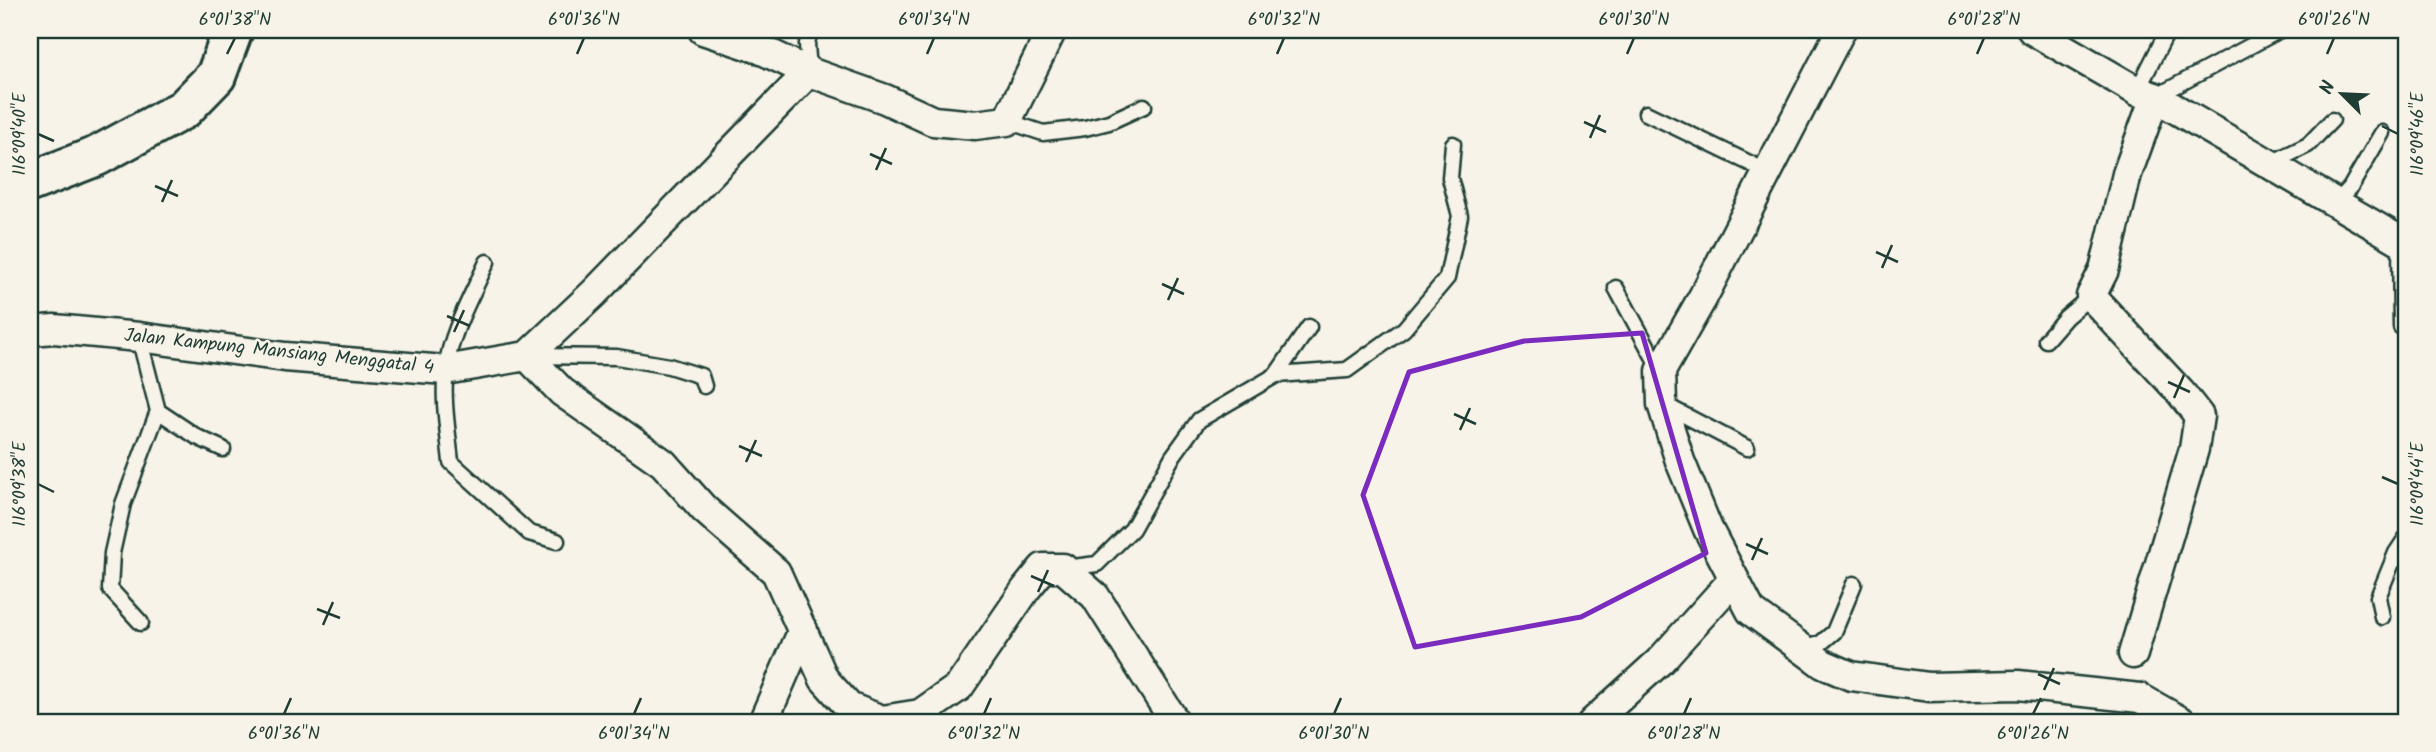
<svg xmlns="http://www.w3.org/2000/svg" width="2436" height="752" font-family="Kalam,sans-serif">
  <rect width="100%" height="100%" fill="#f7f3e8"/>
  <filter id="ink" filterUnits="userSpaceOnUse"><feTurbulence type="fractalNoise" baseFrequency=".0143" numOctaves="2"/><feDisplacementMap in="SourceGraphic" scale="14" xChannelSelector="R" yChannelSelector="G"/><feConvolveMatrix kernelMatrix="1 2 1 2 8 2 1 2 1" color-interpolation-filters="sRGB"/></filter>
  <g filter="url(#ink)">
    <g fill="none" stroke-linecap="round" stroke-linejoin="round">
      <defs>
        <path id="lane" d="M809 72 807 44 810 30
          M2137 91 2168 30
          M2155 97 2280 30
          M1646 113 1768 172
          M1007 121 1043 133 1085 128 1109 122 1144 106
          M2269 164 2308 145 2332 120
          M2336 203 2350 188 2382 133
          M2400 240 2401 327
          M487 262C472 296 451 331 446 369 442 398 448 432 451 462L529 533 557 541
          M1616 288 1661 371
          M139 337 158 411 123 504 112 553 110 589 141 623
          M2046 340 2066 317 2091 296
          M529 356 617 357 669 366 701 376 704 386
          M1276 375 1347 370 1404 329 1447 278 1460 216 1450 178 1453 144
          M1663 404 1747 448
          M158 411 197 437 223 449
          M2396 553 2406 563
          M1065 568 1097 564 1132 529 1173 456 1199 420 1276 375 1309 327
          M2382 617 2378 597 2396 553 2406 538
          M1802 647 1821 643 1834 632 1854 584"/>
        <path id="street" d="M703 30 760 49 809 72
          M1841 30 1703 297 1661 371 1662 404 1680 461 1708 529 1751 611 1823 664 1851 676 1929 687 2018 685 2140 698 2182 722
          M2032 30 2137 91 2155 97 2406 244
          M30 331 54 329 139 337 285 357 445 370 527 356
          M527 356 562 392 663 463 704 509 776 572 824 679 849 707 882 720 920 714 959 687 1026 589 1043 568H1063L1095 596 1175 722
          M527 356 594 293 809 72 885 99 933 121 975 125 1007 121 1052 30
          M2133 654 2194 449 2199 416 2181 393 2091 296 2104 270 2127 174 2155 97
          M763 722 803 630
          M1593 722 1660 661 1734 579"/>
        <path id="secondary" d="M30 182 97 156 184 109 216 76 233 30"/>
      </defs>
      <use href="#lane" stroke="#1f3d34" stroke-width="19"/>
      <use href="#street" stroke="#1f3d34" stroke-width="33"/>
      <use href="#secondary" stroke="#1f3d34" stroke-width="44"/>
      <use href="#lane" stroke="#f7f3e8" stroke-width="14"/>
      <use href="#street" stroke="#f7f3e8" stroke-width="28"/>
      <use href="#secondary" stroke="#f7f3e8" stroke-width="38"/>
    </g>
  </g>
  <path fill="none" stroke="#7b2cbf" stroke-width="5" stroke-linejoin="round" d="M1642 333 1706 553 1581 617 1415 647 1363 495 1409 372 1524 341Z"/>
  <path fill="none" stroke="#1f3d34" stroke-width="2.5" d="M227 54 235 38M577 54 584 38M927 54 934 38M1277 54 1284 38M1627 54 1634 38M1977 54 1984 38M2327 54 2334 38M1584 122 1606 132M2382 126 2398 134M38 134 54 141M1590 138 1600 115M870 154 892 164M876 170 886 148M155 186 178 196M162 202 172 180M1876 252 1898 262M1882 268 1892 245M1162 284 1184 294M1168 300 1178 278M447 316 470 326M454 332 464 310M2168 382 2190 392M2174 398 2184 375M1454 414 1476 424M1460 430 1470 408M739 446 762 456M746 462 756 440M2382 477 2398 484M38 484 54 492M1746 544 1768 554M1752 560 1762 538M1031 576 1054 586M1038 592 1048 570M317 609 340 618M323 625 333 602M2038 674 2060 684M2044 690 2054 668M284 714 291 698M634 714 641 698M984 714 991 698M1334 714 1341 698M1684 714 1691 698M2033 714 2041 698"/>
  <g text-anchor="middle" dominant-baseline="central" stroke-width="5" stroke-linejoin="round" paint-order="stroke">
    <g font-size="19" fill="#1f3d34" stroke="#f7f3e8">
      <text transform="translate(279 352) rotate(6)">Jalan Kampung Mansiang Menggatal 4</text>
    </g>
  </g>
  <rect width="2436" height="752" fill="none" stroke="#f7f3e8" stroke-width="77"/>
  <g transform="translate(2342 94) rotate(294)" stroke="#f7f3e8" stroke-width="5" paint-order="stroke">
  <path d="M0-5L12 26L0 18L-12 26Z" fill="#1f3d34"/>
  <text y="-10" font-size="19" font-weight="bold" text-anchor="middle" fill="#1f3d34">N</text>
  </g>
  <rect x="38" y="38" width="2360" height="676" fill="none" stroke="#1f3d34" stroke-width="2.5"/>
  <g font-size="18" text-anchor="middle" fill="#1f3d34">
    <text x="235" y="25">6°01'38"N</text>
    <text x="584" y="25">6°01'36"N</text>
    <text x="934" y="25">6°01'34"N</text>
    <text x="1284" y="25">6°01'32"N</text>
    <text x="1634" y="25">6°01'30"N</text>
    <text x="1984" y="25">6°01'28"N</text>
    <text x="2334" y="25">6°01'26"N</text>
    <text transform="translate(2417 134) rotate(-90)" y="6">116°09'46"E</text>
    <text transform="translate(19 134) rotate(-90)" y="6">116°09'40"E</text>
    <text transform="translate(2417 484) rotate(-90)" y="6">116°09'44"E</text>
    <text transform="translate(19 484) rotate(-90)" y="6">116°09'38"E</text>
    <text x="284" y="739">6°01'36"N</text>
    <text x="634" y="739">6°01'34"N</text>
    <text x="984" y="739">6°01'32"N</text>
    <text x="1334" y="739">6°01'30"N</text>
    <text x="1684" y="739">6°01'28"N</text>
    <text x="2033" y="739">6°01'26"N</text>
  </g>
</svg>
